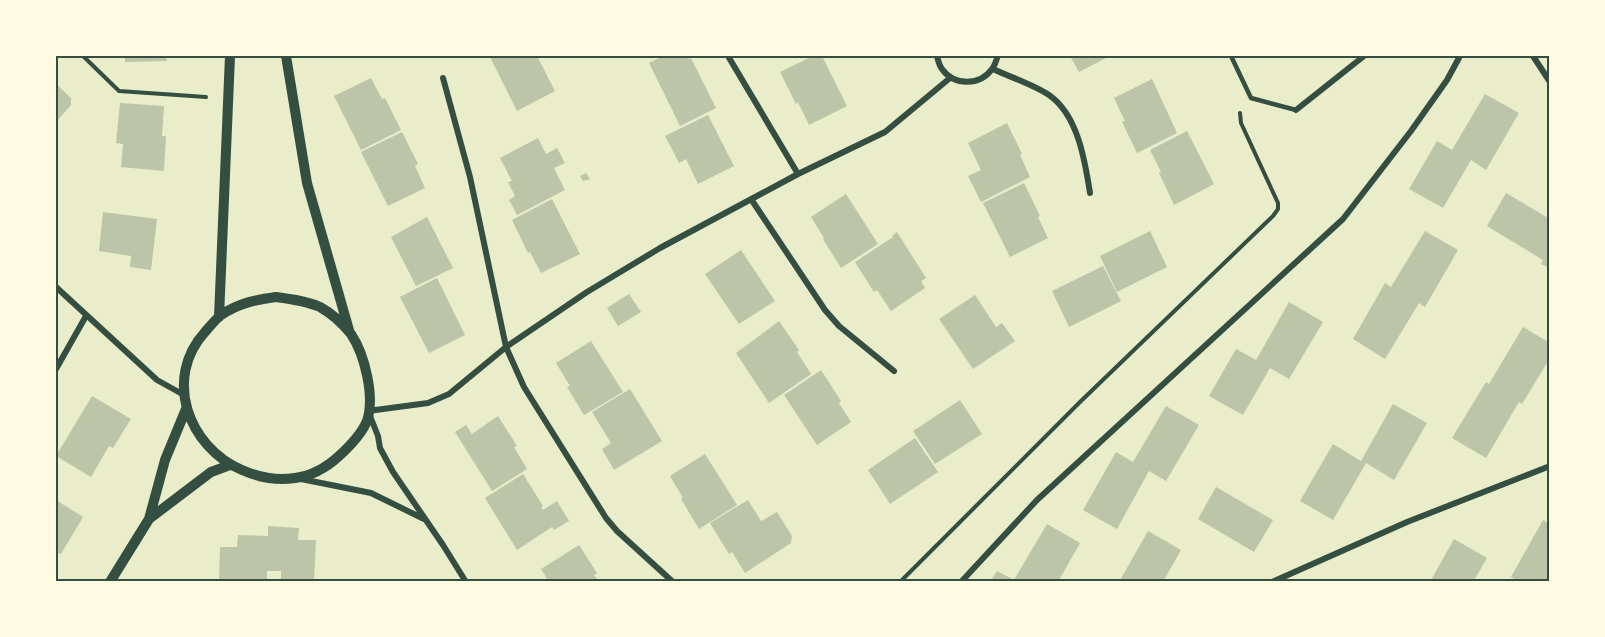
<svg xmlns="http://www.w3.org/2000/svg" width="1605" height="637" font-family="'Roboto Condensed',sans-serif">
  <rect width="100%" height="100%" fill="#e9edc9"/>
  <path fill="#bcc5a7" d="M125 56H166L167 61 125 62Z
    M493 56H537L555 91 517 111 490 57Z
    M663 56H687L689 59 691 58 716 108 680 126 649 63Z
    M813 56H822L847 106 809 125 798 102 796 104 780 72Z
    M1070 56H1110L1079 72Z
    M371 78 382 99 385 98 401 130 361 150 334 96Z
    M1152 79 1177 133 1137 153 1122 122 1125 121 1114 98Z
    M56 84 71 98V105L56 122Z
    M1485 94 1519 113 1486 170 1471 160 1443 208 1409 189 1437 141 1452 150Z
    M120 103 164 106 162 136H166L164 171 121 167 123 144 116 143Z
    M708 115 734 166 698 184 686 159 679 163 665 136Z
    M1007 123 1022 154 1020 155 1030 177 981 202 968 176 981 170 968 143Z
    M1187 131 1214 184 1174 205 1159 173 1161 172 1150 150Z
    M402 132 418 164 415 166 425 188 388 206 361 152Z
    M538 138 546 154 557 148 565 163 554 168 565 190 517 215 509 200 515 196 508 182 512 181 500 158Z
    M586 173 590 179 583 181 580 176Z
    M1024 183 1040 216 1038 217 1048 238 1010 257 983 203Z
    M1506 193 1550 219V268L1541 264 1543 260 1487 226Z
    M846 194 878 244 841 268 823 239 824 238 811 217Z
    M552 199 580 254 541 273 530 252 528 253 512 220Z
    M103 212 157 219 151 270 130 267 131 256 99 251Z
    M427 217 453 268 416 286 391 237Z
    M1150 231 1167 267 1117 292 1100 256Z
    M1425 231 1458 250 1425 307 1419 303 1385 359 1353 339 1385 283 1391 287Z
    M897 232 926 278 921 281 925 288 891 311 877 290 874 292 855 262 893 237 892 236Z
    M741 250 775 301 739 324 705 274Z
    M1103 266 1121 301 1069 327 1052 291Z
    M437 278 465 335 429 353 400 297Z
    M629 294 641 312 618 326 607 308Z
    M975 295 996 327 1002 323 1015 341 973 369 939 319Z
    M1289 302 1323 322 1289 379 1270 368 1243 415 1209 396 1236 349 1256 360Z
    M779 321 799 350 797 352 811 374 769 403 736 353Z
    M1523 327 1550 343V358L1522 404 1519 402 1486 458 1452 438 1486 382 1489 384Z
    M591 341 623 392 584 415 567 387 570 386 556 363Z
    M821 370 841 401 839 403 851 422 817 445 784 395Z
    M630 389 662 441 614 470 602 449 611 443 592 412Z
    M92 396 131 419 113 448 109 446 91 477 56 456Z
    M960 400 982 434 935 464 913 431Z
    M1393 404 1427 423 1394 480 1366 463 1333 520 1300 501 1333 444 1361 461Z
    M1166 406 1199 425 1166 481 1149 471 1117 529 1083 510 1116 452 1133 462Z
    M498 416 517 446 514 447 527 469 492 491 455 432 466 425 472 434Z
    M915 438 938 472 890 504 868 470Z
    M705 454 737 505 699 529 681 499 683 498 670 476Z
    M523 474 543 506 541 507 543 510 557 501 569 521 554 530 552 527 517 550 485 498Z
    M1216 487 1273 520 1254 552 1198 519Z
    M56 500 83 517 61 554 58 553 56 557Z
    M748 500 761 521 777 512 792 536 791 543 745 573 732 552 729 554 710 523Z
    M1543 520 1550 524V582H1519L1511 577Z
    M1047 524 1080 543 1058 582H990L997 571 1014 580Z
    M268 526 299 528 298 540H316L314 582 281 581V571H267V580L219 582 220 547H237L238 535 268 536Z
    M1148 531 1181 550 1163 582H1119Z
    M1454 539 1487 558 1473 582H1430Z
    M579 545 597 573 594 575 599 582H549L541 569Z"/>
  <g fill="none" stroke-linecap="round" stroke-linejoin="round">
    <path stroke="#344e41" stroke-width="4" d="M83 56 119 91 206 97
      M900 582 1080 402 1273 216 1278 209V203L1241 123 1240 113"/>
    <path stroke="#344e41" stroke-width="4.5" d="M1231 56 1251 98 1296 110"/>
    <path stroke="#344e41" stroke-width="6" d="M728 56 798 174
      M937 56C938 60 939 65 942 69 954 86 980 86 992 69 995 66 996 60 998 56
      M1533 56 1550 82
      M993 69C1010 77 1034 85 1049 95 1078 115 1085 161 1090 193
      M443 78 470 177 506 347 524 387 606 518 617 531 673 582
      M1296 110 1364 56
      M751 199 825 310 839 326 894 371
      M56 287 157 380 184 395
      M56 369 86 316
      M301 479 371 493 424 519
      M466 582 443 545 393 472 380 448 378 436 368 411 428 403 449 394 506 347 587 292 660 248 798 174 885 132 950 78
      M961 582 1037 500 1343 219 1411 131 1447 80 1460 56
      M1272 582 1407 522 1550 466"/>
    <path stroke="#344e41" stroke-width="10" d="M286 56 307 183 349 330
      M276 297C291 299 306 301 320 307 331 313 343 324 351 334 365 355 375 397 367 421 361 435 350 446 339 456 327 467 311 476 295 478 277 481 258 477 242 470 188 447 163 378 205 332 210 326 215 320 221 315 239 303 255 300 276 297Z
      M219 317 230 56
      M149 519 211 472 230 465
      M110 582 149 519 165 460 186 409"/>
  </g>
  <rect width="1605" height="637" fill="none" stroke="#fefae0" stroke-width="114"/>
  <rect x="57" y="57" width="1491" height="523" fill="none" stroke="#344e41" stroke-width="2"/>
</svg>
